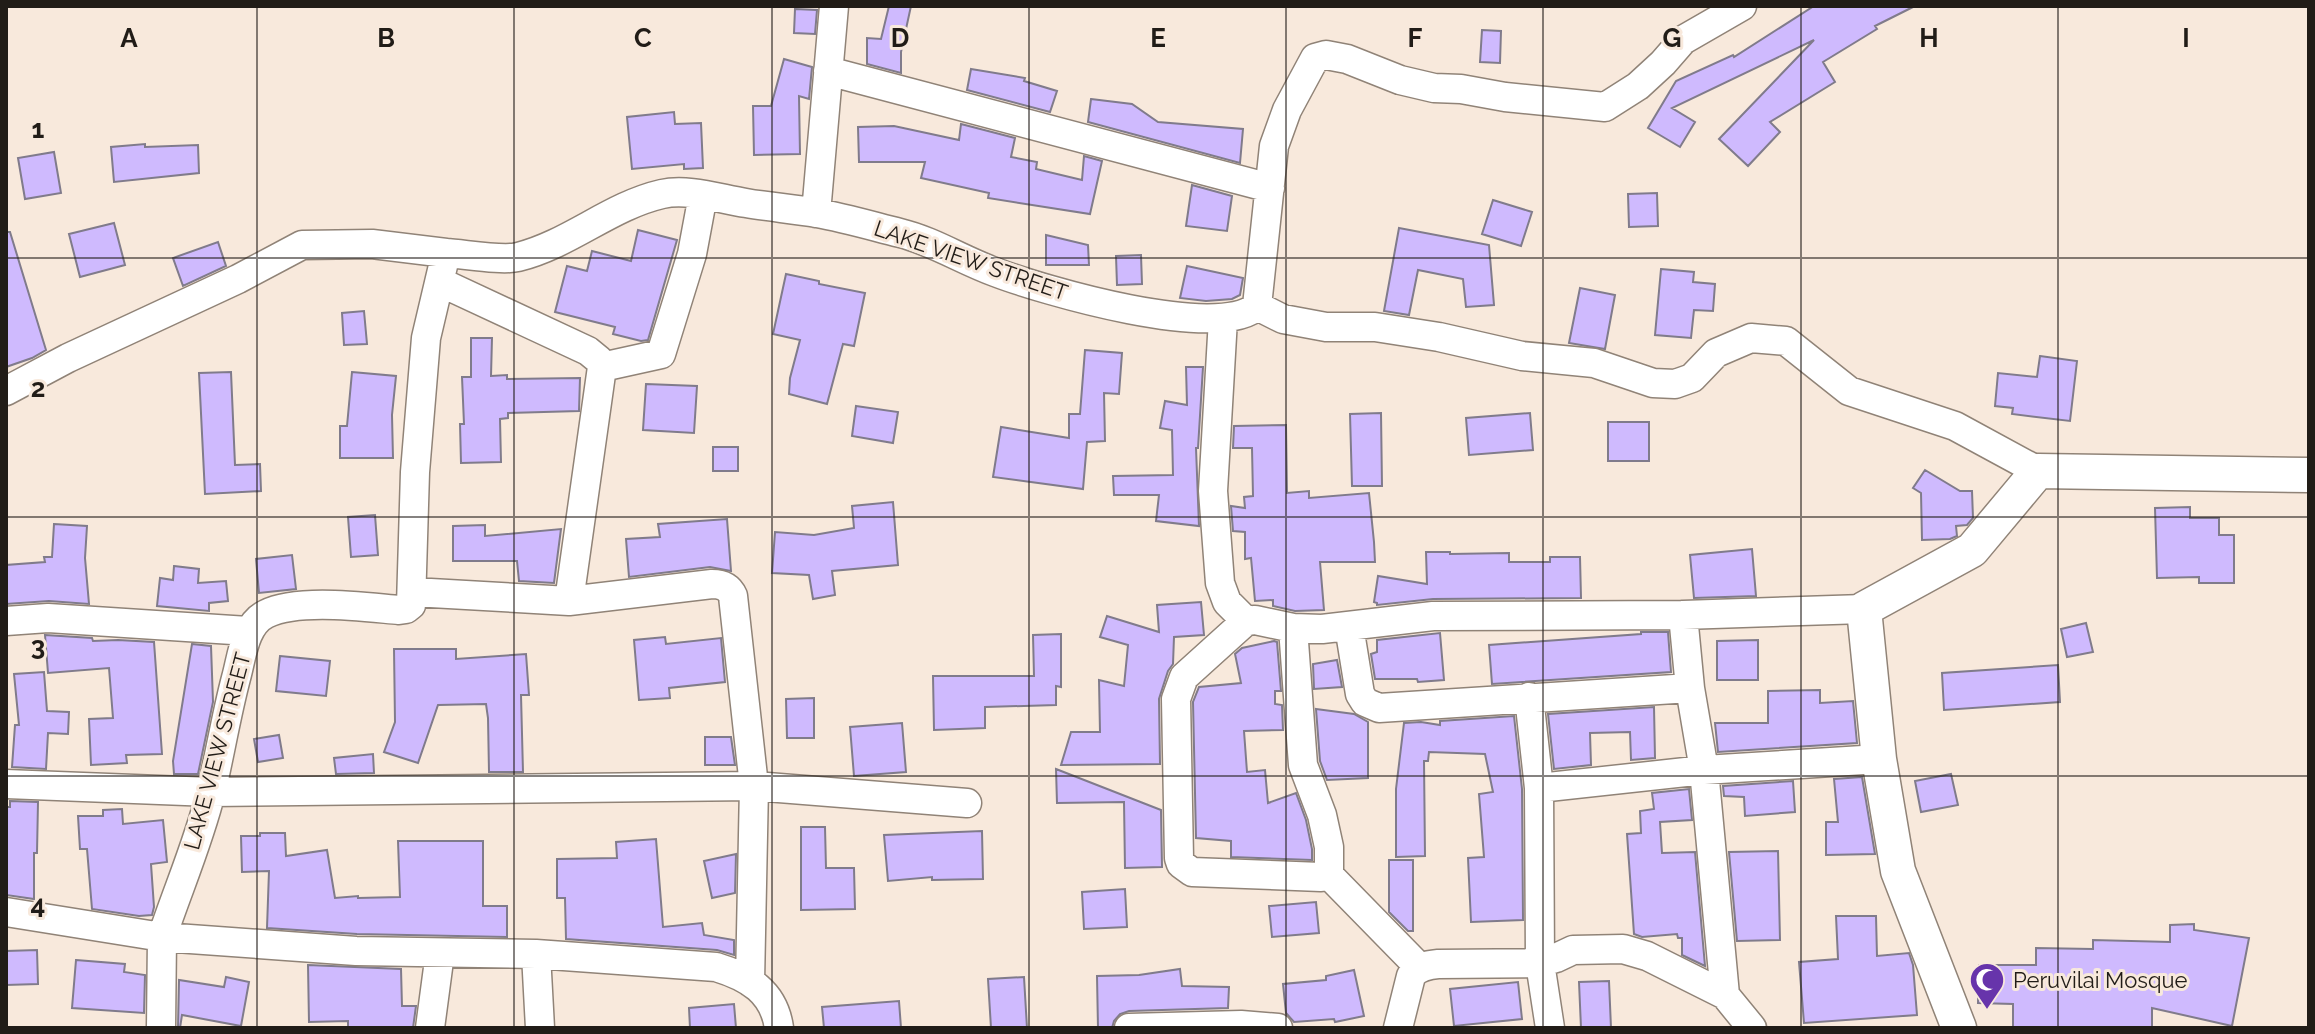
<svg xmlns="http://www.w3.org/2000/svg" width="2315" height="1034" font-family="Raleway,sans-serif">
  <rect width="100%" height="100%" fill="#f8e9dc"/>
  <path fill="#cfbafe" stroke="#807b8b" stroke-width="2" d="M889 6H911L901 52V73L867 64V38L881 39Z
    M1814 6H1915L1875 26 1877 29 1823 62 1835 82 1770 122 1780 132 1748 166 1719 139 1814 40 1672 108 1695 122 1680 147 1648 128 1676 81 1733 55 1734 57Z
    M795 9 817 10 815 34 794 33Z
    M1482 30 1501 31 1500 63 1480 62Z
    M784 59 812 67 809 99 799 96 800 154 754 155 753 106H771Z
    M971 69 1025 78 1024 81 1057 91 1050 112 967 90Z
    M1091 99 1132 104 1158 122 1243 129 1240 163 1088 122Z
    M674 112 675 124 701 123 703 168 684 169V164L632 169 627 117Z
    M961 124 1015 138 1011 157 1037 162 1036 169 1082 180 1084 156 1102 161 1090 214 988 198 989 193 921 178 925 162H859L858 127 894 126 959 140Z
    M145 144V147L198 145 199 173 114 182 111 147Z
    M54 152 61 193 25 199 18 158Z
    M1192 185 1232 196 1227 231 1186 226Z
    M1657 193 1658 226 1629 227 1628 194Z
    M1493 200 1532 212 1521 246 1482 234Z
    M114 223 125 265 80 277 69 234Z
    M1399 228 1489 245 1494 305 1466 307 1463 279 1418 270 1409 315 1384 311Z
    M638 230 677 240 648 340 641 341 613 334 615 327 555 312 567 266 587 271 592 251 631 261Z
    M6 232H10L46 350 32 358 6 367Z
    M1046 235 1088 245 1089 265H1046Z
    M218 242 226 266 183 286 173 258Z
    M1141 255 1142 284 1117 285 1116 256Z
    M1187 266 1243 278 1240 295 1232 299 1206 301 1180 298Z
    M1661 269 1694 272 1693 282 1715 284 1713 311 1694 310 1691 338 1655 335Z
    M786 274 819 281V284L865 293 854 346 843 344 827 404 789 394 790 378 800 340 773 334Z
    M1580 288 1615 295 1605 349 1569 343Z
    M364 311 367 344 344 345 342 313Z
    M471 338H492L491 376 507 375V379L580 378 579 411 508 413V418L500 419 501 462 461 463 460 424H464L462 377H471Z
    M1085 350 1122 353 1119 394 1104 393 1105 441 1087 442 1083 489 993 477 1001 427 1069 438V414H1080Z
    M2040 356 2077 361 2070 421 2012 414 2013 408 1995 406 1998 373 2037 377Z
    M1186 367H1203L1198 448H1196L1199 526 1156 521 1159 495H1114L1113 476 1173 475 1172 430 1160 428 1165 401 1187 405Z
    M231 372 235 465 260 464 261 491 205 494 199 373Z
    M352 372 396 376 392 415 393 458H340V426H347Z
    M646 384 697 386 694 433 643 430Z
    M856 406 898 412 893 443 852 436Z
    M1381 413 1382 486H1352L1350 414Z
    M1530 413 1533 450 1469 455 1466 418Z
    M1608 422H1649V461H1608Z
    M1286 425 1287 493 1309 491V498L1369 493 1374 542 1375 562H1320L1324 610 1295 611 1273 606V600L1255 601 1251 558 1245 559V532L1233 531 1231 506 1245 508 1244 497 1253 496 1252 448H1233L1234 426Z
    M713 447H738V471H713Z
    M1925 470 1960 491H1972L1973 518 1967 525 1956 526 1957 536 1950 539 1922 540 1921 493 1913 488Z
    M893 502 898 565 832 571 835 595 813 599 809 575 772 573 775 532 814 535 854 528 852 506Z
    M2190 507V518H2219V535H2234V583H2199V577L2157 578 2155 508Z
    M375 515 378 555 351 557 348 517Z
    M727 519 731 571 710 567 629 577 626 539 660 537 658 524Z
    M54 524 87 526 85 558 89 604 49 601 6 604V565L45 562 44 557H52Z
    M485 525V536L561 529 554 583 519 581 517 561H453V526Z
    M1752 549 1756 596 1694 598 1690 555Z
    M1426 552H1450V554L1509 553V562H1550V557H1580L1581 598 1433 599 1377 605V603L1374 602 1378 576 1427 584Z
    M292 555 296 589 259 593 256 559Z
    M174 566 199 569 198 583 226 581 228 601 209 603V611L157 606 160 578 173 580Z
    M1201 602 1204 635 1174 637 1173 664 1168 671 1159 699 1160 764 1061 765 1071 732H1100L1099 680 1124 686 1128 645 1100 637 1107 616 1159 632 1157 605Z
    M2086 623 2093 652 2067 657 2061 629Z
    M1641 632H1668L1671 672 1492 684 1489 645 1641 634Z
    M1440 633 1444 680 1418 682 1417 679H1375L1371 654 1377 652V640Z
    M1061 634V687L1056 686V705L985 707V728L934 730 933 676H1034L1033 635Z
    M45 635 92 638 93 641 118 640 154 642 162 754 126 755 127 763 91 765 89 719 113 718 109 668 48 673Z
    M665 637 666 644 721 638 725 682 669 688 670 698 639 700 634 640Z
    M1758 640V680H1717V641Z
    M1274 641 1277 642 1281 691H1275V704L1282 705 1283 730 1244 731 1247 772 1265 770 1268 803 1296 793 1306 820 1312 849V860L1231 857V841L1196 838 1193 702 1199 687 1241 683 1235 654 1242 648Z
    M192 644 211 646 213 702 198 774H174L173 761Z
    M394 649H456V659L526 654 529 695H521L523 772H489L488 718 486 704 438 705 418 763 384 752 395 722Z
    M280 656 330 661 326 696 276 691Z
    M1337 660 1342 687 1314 689 1313 664Z
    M2058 665 2060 702 1944 710 1942 673Z
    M44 672 47 711 69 712 68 734 48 733 46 769 12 767 15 725H19L14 674Z
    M1820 690V703L1853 701 1857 743 1718 752 1715 723H1768V691Z
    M814 698V738H787L786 699Z
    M1654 707 1655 758 1631 760 1630 732 1590 733 1591 765 1554 769 1548 714Z
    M1316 709 1354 714 1368 722V778L1327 780 1320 761Z
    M1514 716 1522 789 1523 920 1471 922 1468 858 1484 857 1479 794 1493 792 1485 754 1429 752 1428 761H1424L1425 856 1396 857V789L1404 723 1421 722 1440 725V721Z
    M902 723 906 772 854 776 850 727Z
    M279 735 283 758 258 762 254 739Z
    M705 737H731L735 765H705Z
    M373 754 374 773 336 774 334 758Z
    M1056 769 1161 810 1162 867 1125 868 1124 802 1057 803Z
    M1951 774 1958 805 1921 812 1915 781Z
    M1862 777 1875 854 1826 855V822H1838L1834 779Z
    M1793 781 1795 812 1745 816 1744 797 1724 796 1723 786Z
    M1689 789 1692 820 1660 822 1662 853 1695 852 1705 966 1682 955V938H1678L1677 934 1642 937 1634 934 1627 834 1641 833 1640 811 1654 809 1652 793Z
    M10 801 38 802 37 853H34V899L6 895V807H10Z
    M122 809 123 824 163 820 167 862 151 864 154 907 152 915 139 916 92 909 87 849H80L78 816H103V810Z
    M801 827H825L826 868H854L855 909 801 910Z
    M982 831 983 879 932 880V877L888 881 884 835Z
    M260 833H285L286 856 327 850 335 898 358 896V898L400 897 398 841H483V906H507V937L357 934 267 928 269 871 242 872 241 836H260Z
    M656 839 663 927 702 923 704 935 734 940V955L717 950 566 939 565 898H557V859L617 858 616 842Z
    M1778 851 1780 940 1737 941 1729 852Z
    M736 854 735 893 712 898 704 861Z
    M1389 860H1413V931H1408L1389 912Z
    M1125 889 1127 927 1084 929 1082 892Z
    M1316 902 1319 933 1272 937 1269 906Z
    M1836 916H1876L1877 956 1909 953 1913 965 1917 1015 1804 1023 1799 962 1838 959Z
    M2194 924V930L2249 938 2232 1026 2152 1008V1028H2013V1004L1978 1003 1979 965H2036V948L2093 949V940L2170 942V925Z
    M37 950 38 984 6 985V951Z
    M76 960 125 964 124 972 145 975 144 1013 72 1008Z
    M308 965 401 969 402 1006H416L413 1028H348V1021L309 1022Z
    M1180 969 1182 986 1229 987 1228 1008 1129 1011 1120 1014 1114 1021 1112 1028H1098L1097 976 1139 975Z
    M1354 970 1364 1016 1335 1022 1334 1019 1294 1022 1286 1013 1283 984 1326 980V976Z
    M226 977 249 982 241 1026 182 1015 180 1028H178L179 980 224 987Z
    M1024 977 1027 1028H991L988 979Z
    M1609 981 1611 1028H1581L1579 982Z
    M1518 982 1522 1019 1454 1026 1450 989Z
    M899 1001 901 1028H824L822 1007Z
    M734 1004 736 1028H690L689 1008Z"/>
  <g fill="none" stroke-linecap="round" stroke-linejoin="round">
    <defs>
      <path id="minor" d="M828 71 1270 188
        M816 213 834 6
        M440 282 588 351 599 360 602 367 569 601
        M1257 306 1283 319 1326 327H1375L1439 337 1522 356 1594 363 1653 383 1675 384 1692 378 1716 353 1751 338 1786 341 1849 391 1955 426 2038 471
        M1223 319 1213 491 1220 583 1227 602 1246 621 1255 620 1293 628 1322 629 1433 616 1683 615 1864 609
        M602 367 661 354 692 254 703 195
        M6 391 68 358 238 279 302 245 372 244 446 253
        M413 592 569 601 712 584C722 584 729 587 733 596L754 786 750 982
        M1683 615 1690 688 1704 770 1725 995
        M6 621 48 618 248 631
        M1246 621 1184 677 1176 699 1179 858 1181 864 1192 872 1321 877 1329 870V847L1322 815 1303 765 1293 628
        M1349 626 1360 694 1365 702 1379 708 1690 688
        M1529 697 1539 788 1540 963 1550 1028
        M6 784 211 792 754 786 967 803
        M1539 788 1704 770 1879 759
        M1327 873 1420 968
        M6 912 162 937C178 889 199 841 211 792 220 754 226 716 236 678 242 657 244 625 266 614 298 598 364 607 399 610L406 609 411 605 415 472 426 338 446 253C464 254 502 261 518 257 570 244 610 206 662 194 688 188 720 199 746 203 769 207 794 209 817 213 845 218 872 226 900 233 933 241 962 260 995 272 1042 290 1219 342 1257 306L1274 146 1287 110 1315 58 1326 55 1347 59 1400 80 1434 88 1461 89 1505 97 1605 107 1638 86 1663 63 1683 40 1742 6
        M536 954 540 1028
        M161 1028 162 937 356 951 536 954 716 967C749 977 774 992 779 1028
        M430 1028 440 953
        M1129 1028 1241 1025 1278 1028
        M1398 1028 1411 976C1417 967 1427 965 1438 964L1540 963 1556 958 1573 950 1623 949 1647 956 1725 995 1752 1028"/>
      <path id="tertiary" d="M1959 1028 1898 871 1879 759 1864 609 1972 550 2038 471 2309 475"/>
    </defs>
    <use href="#minor" stroke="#908377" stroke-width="31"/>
    <use href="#tertiary" stroke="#908377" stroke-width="37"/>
    <use href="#minor" stroke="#fff" stroke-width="28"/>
    <use href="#tertiary" stroke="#fff" stroke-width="34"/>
  </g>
  <path fill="none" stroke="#211c17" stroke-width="2" stroke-opacity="0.55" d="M257 6V1028M514 6V1028M772 6V1028M1029 6V1028M1286 6V1028M1543 6V1028M1801 6V1028M2058 6V1028M6 258H2309M6 517H2309M6 776H2309"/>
  <defs>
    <symbol id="mosque-pin" viewBox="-11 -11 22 30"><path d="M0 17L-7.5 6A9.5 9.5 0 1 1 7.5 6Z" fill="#6734ab" stroke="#f8e9dc"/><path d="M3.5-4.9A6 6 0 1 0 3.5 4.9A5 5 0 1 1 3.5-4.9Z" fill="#fff"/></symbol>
  </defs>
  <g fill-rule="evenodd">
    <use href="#mosque-pin" x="1967" y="960" width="40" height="54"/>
  </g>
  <g text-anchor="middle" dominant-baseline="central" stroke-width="6" stroke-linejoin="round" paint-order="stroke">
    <g font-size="22" fill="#211c17" stroke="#f8e9dc">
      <text transform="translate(971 260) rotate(19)">LAKE VIEW STREET</text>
      <text transform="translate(217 751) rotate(-75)">LAKE VIEW STREET</text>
    </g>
    <g font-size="22" fill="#211c17" stroke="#f8e9dc" text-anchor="start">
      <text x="2013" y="980">Peruvilai Mosque</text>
    </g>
  </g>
  <g font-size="26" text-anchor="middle" font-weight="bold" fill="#211c17" stroke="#f8e9dc" stroke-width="6" stroke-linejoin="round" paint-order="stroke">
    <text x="129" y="47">A</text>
    <text x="386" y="47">B</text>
    <text x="643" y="47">C</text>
    <text x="900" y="47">D</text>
    <text x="1158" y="47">E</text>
    <text x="1415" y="47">F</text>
    <text x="1672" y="47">G</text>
    <text x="1929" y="47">H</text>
    <text x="2186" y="47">I</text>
    <text x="38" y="138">1</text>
    <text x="38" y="397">2</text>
    <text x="38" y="655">3</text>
    <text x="38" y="914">4</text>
  </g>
  <rect width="2315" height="1034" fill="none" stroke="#211c17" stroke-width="16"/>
</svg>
